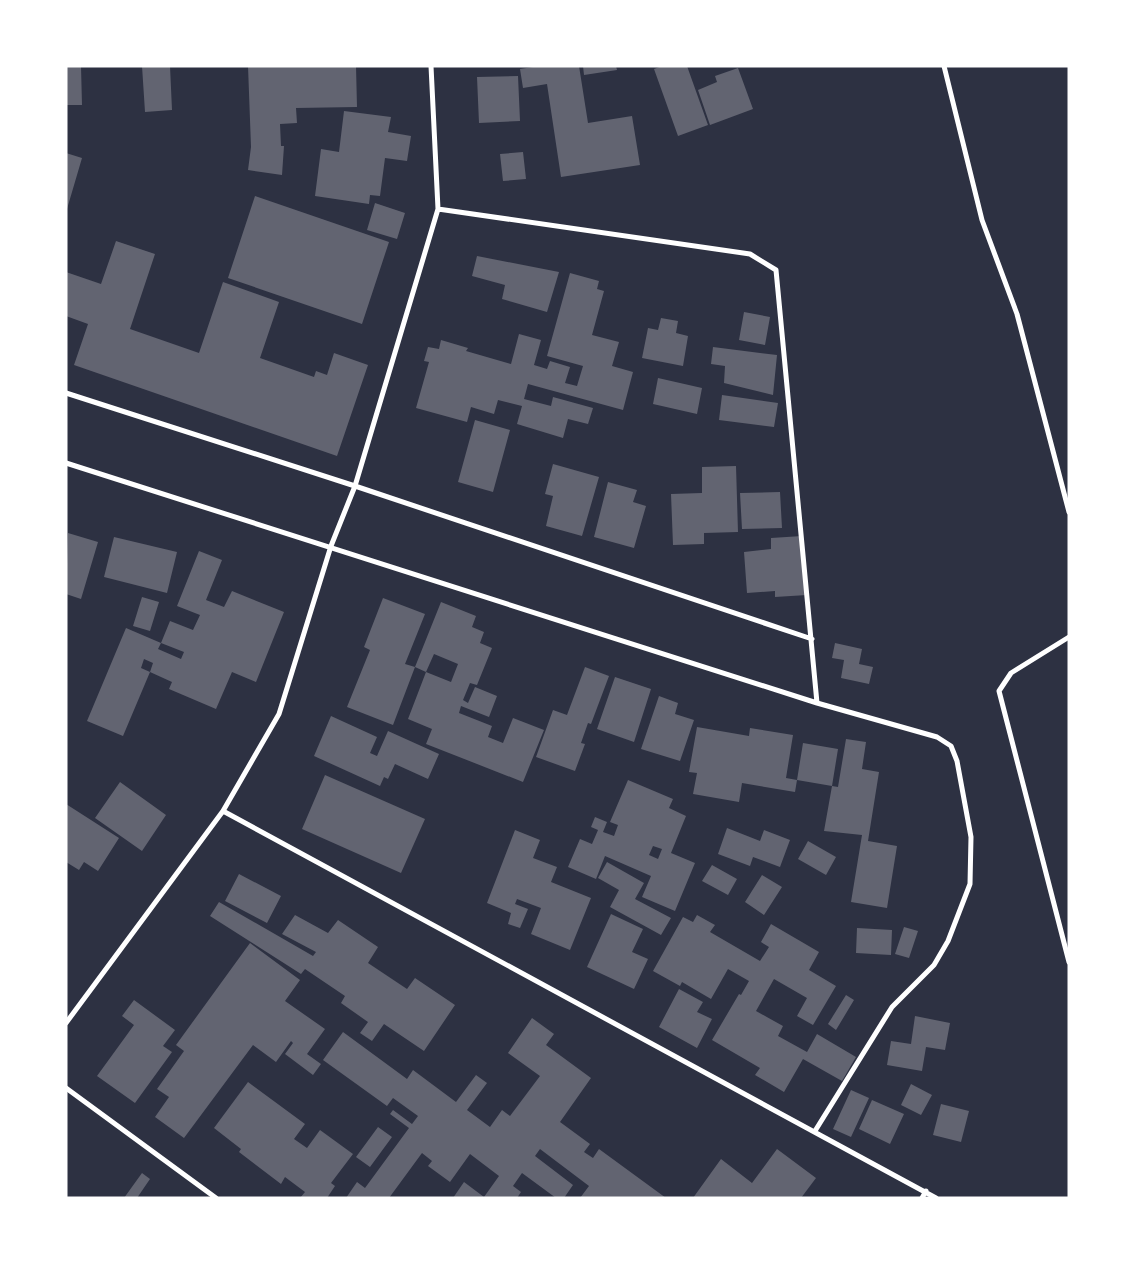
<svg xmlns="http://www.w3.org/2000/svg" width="1135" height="1264" font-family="'PT Sans',sans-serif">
  <rect width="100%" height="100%" fill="#2d3142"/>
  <path fill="#626471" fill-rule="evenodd" d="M66 66H81L82 105H66Z
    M142 66H170L172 110 145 112Z
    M248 66H356L357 107 296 108 297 123 280 124 281 146H284L282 175 248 170 251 147Z
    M539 66H579L588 123 632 116 640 165 561 177 547 84 523 88 520 69Z
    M583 66H616L617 70 584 75Z
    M662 66H687L708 125 678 136 654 69Z
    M738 68 753 109 710 125 698 90 717 82 715 76Z
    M518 76 520 121 479 123 477 77Z
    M344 111 391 117 388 132 411 136 407 161 385 158 380 196 370 195 369 204 315 196 321 149 339 152Z
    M523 152 526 179 503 181 500 154Z
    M66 153 82 158 67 209H66Z
    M255 196 389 242 362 324 228 278Z
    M375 203 405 213 397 239 367 230Z
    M116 241 155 254 130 329 199 353 223 282 279 302 260 358 314 377 316 371 327 375 334 353 368 365 337 456 74 365 88 324 66 316V272L101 284Z
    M477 256 559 272 547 312 502 299 505 285 472 276Z
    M570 273 599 281 597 289 604 291 592 335 619 342 612 366 633 372 623 410 528 384 524 399 551 406 553 397 593 408 588 424 568 419 563 438 517 424 522 406 498 400 494 414 471 407 467 422 416 408 429 362 424 361 428 347 439 349 441 340 468 348 466 351 511 364 519 334 541 340 534 365 547 369 550 361 570 367 565 383 577 386 583 366 547 356Z
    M744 312 770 317 765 345 739 340Z
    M661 318 678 321 676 333 688 336 683 366 642 358 648 328 658 330Z
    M713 347 777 355 773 395 724 383 725 366 711 364Z
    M658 378 702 388 697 414 653 404Z
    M722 395 778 403 774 427 719 420Z
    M475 420 510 430 493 492 458 482Z
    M553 464 599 477 582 536 546 526 553 496 545 494Z
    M736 466 738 532 704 533V544L673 545 671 494 702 493V467Z
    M608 482 637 490 633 502 646 506 634 548 594 537Z
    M780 492 782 528 742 529 740 493Z
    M68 533 98 542 81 599 66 594Z
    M802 536 807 595 775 597V591L747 593 744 552 771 549V538Z
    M114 537 177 552 167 593 104 577Z
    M199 551 222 560 206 600 224 607 232 591 284 612 256 682 232 672 216 709 169 689 172 682 150 672 123 736 87 721 126 628 161 643 170 621 193 630 200 615 177 606ZM161 643 184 652 181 659 158 649ZM144 659 153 663 150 672 141 668Z
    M142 597 159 602 150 631 133 626Z
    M383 598 425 614 405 664 415 667 393 725 347 707 370 650 364 647Z
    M441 602 476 616 472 627 484 632 480 643 492 648 477 685 470 683 463 700 468 703 475 687 497 696 489 717 461 706 459 713 492 726 488 737 503 743 513 718 544 730 523 782 426 744 432 729 408 719 426 672 415 667ZM434 654 458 664 451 682 426 672Z
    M835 643 862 649 859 664 873 667 869 684 841 678 844 660 832 658Z
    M585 667 609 676 591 724 588 723 581 743 585 744 575 771 536 757 553 710 567 715Z
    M615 677 651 689 634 742 597 729Z
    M659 696 678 703 675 714 694 720 680 761 641 749Z
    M331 716 377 737 370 753 377 756 388 731 439 754 428 779 395 764 388 779 384 777 380 786 314 756Z
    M697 727 749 736 750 728 793 735 786 778 797 780 795 792 742 783 739 802 693 794 697 773 689 772Z
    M846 739 866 742 862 769 879 772 868 841 897 846 887 908 851 902 862 835 824 831 832 786 838 787Z
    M803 743 838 749 832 786 797 780Z
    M325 775 425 819 401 873 302 829Z
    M628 780 673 799 669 808 686 816 671 853 695 863 675 911 642 897 651 876 605 856 596 879 568 867 580 839 592 844 598 830 591 827 595 817 607 822 603 832 614 836 618 825 610 822ZM653 846 662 849 658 859 649 855Z
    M120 782 166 815 142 851 95 818Z
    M66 804 119 838 98 871 84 862 79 870 66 862Z
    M727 828 760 841 764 830 790 840 780 867 753 857 750 866 718 854Z
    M515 830 540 840 533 858 557 867 551 882 591 898 570 950 531 934 541 908 517 899 515 904 528 909 520 928 508 924 511 913 487 903Z
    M808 841 836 857 826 875 798 859Z
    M607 862 644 883 635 899 671 918 661 935 610 907 619 890 598 878Z
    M712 865 737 879 728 895 702 881Z
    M239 874 281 896 267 923 225 901Z
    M762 875 782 887 764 915 745 902Z
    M219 902 313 956 316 952 282 934 295 915 328 933 338 920 378 947 368 963 407 989 415 978 455 1005 424 1051 384 1024 372 1041 360 1033 368 1022 341 1003 345 996 305 969 301 974 210 916Z
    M611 914 643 929 632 952 648 959 634 989 587 967Z
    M697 915 715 925 710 932 760 961 769 947 761 942 771 924 819 952 809 970 836 986 813 1025 797 1016 807 998 774 979 756 1011 783 1026 778 1036 807 1052 817 1034 856 1057 842 1081 803 1059 784 1092 755 1075 760 1068 712 1040 739 994 741 995 749 981 728 969 711 999 682 982 680 986 653 971 683 917 693 922Z
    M904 927 918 931 909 958 895 954Z
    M857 928 892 930 891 955 856 953Z
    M250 943 300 980 285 1001 325 1029 307 1054 321 1064 313 1075 285 1054 293 1043 291 1041 276 1062 253 1045 184 1138 155 1117 169 1097 157 1089 184 1051 176 1045Z
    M679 989 703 1002 697 1012 712 1019 697 1048 659 1027Z
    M846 995 854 1000 836 1030 828 1024Z
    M134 1000 175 1030 163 1046 172 1052 135 1103 97 1076 134 1025 122 1016Z
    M915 1016 950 1023 945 1050 926 1047 922 1071 887 1065 891 1041 911 1044Z
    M532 1018 554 1034 546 1045 591 1078 560 1122 590 1144 584 1152 593 1158 599 1149 666 1198H580L589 1186 540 1149 535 1156 573 1185 564 1198H556L522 1173 513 1186 521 1192 517 1198H453L464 1182 484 1197 499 1176 470 1154 450 1182 428 1166 432 1161 422 1153 389 1198H346L357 1182 365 1188 409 1128 390 1114 393 1110 412 1124 418 1116 393 1098 387 1106 323 1060 343 1032 407 1079 413 1070 456 1102 476 1075 487 1083 467 1110 490 1127 502 1110 510 1116 540 1076 508 1053Z
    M248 1082 305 1124 294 1139 307 1148 320 1130 353 1154 331 1183 335 1186 327 1198H300L305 1192 285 1177 281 1184 239 1152 241 1149 214 1128Z
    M911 1084 932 1095 921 1115 901 1105Z
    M851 1090 869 1098 851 1137 833 1129Z
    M872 1100 904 1114 890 1144 859 1129Z
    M941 1104 969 1111 961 1142 933 1135Z
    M378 1127 392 1137 370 1167 356 1157Z
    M777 1149 816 1178 801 1198H693L721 1159 752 1183Z
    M142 1173 150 1179 137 1198H124Z"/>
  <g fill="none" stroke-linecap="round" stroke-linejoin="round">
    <path stroke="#fff" stroke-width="5" d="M944 66 982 220 1017 314 1069 512
      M438 209 750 254 776 270 817 703
      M66 393 355 486 812 639
      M66 463 817 703 937 737 951 746 957 761 971 837 970 884 948 941 934 965 892 1007 815 1131
      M1069 637 1011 673 999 691 1069 962
      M223 811 936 1198
      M66 1023 223 811 279 714 331 546 355 486 438 209 431 66
      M66 1088 216 1198
      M922 1198 926 1191"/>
  </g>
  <rect width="1135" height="1264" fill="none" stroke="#ffffff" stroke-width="135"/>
</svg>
